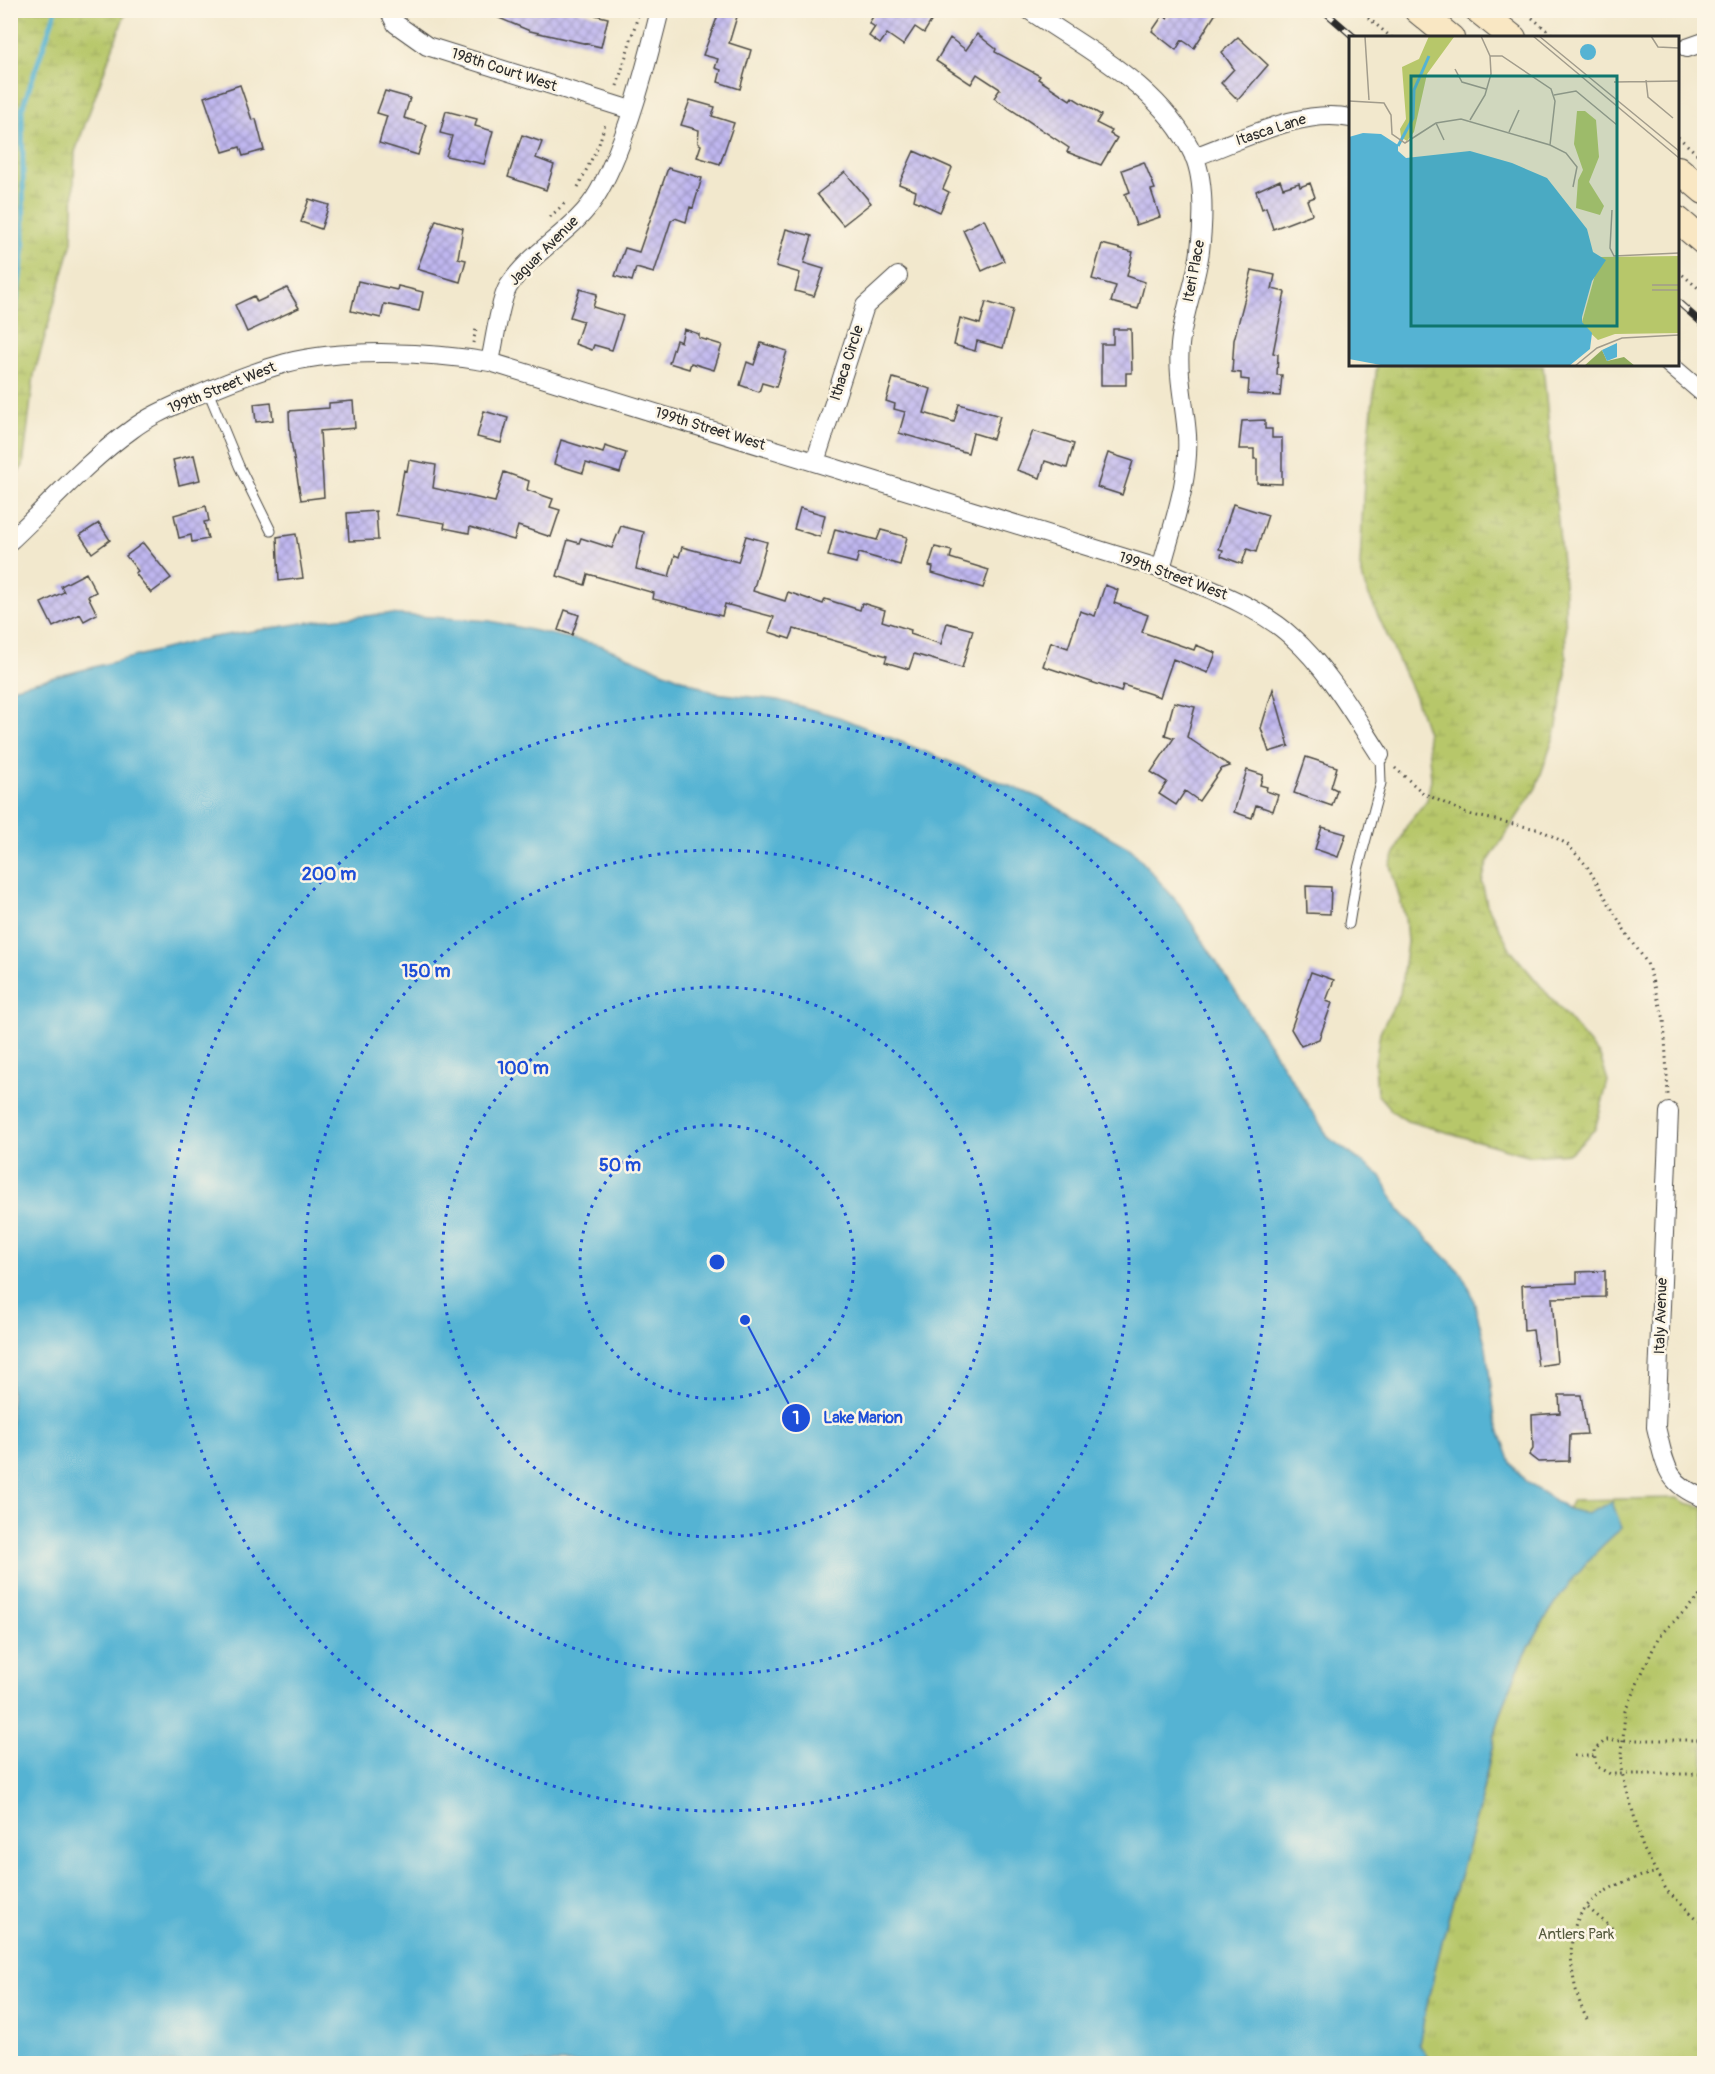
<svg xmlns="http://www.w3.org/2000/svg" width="1715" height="2074" font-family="Pangolin,sans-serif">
  <defs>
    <pattern id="wetland-marsh" width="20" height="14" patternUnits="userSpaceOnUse" patternTransform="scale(1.5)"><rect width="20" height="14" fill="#b7c76a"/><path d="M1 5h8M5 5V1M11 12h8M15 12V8" fill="none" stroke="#9eab5c"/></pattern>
    <pattern id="park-tufts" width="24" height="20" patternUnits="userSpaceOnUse" patternTransform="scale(1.5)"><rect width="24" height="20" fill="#b7c76a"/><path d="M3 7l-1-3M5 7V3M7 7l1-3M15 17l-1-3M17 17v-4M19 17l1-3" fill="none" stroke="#9eab5c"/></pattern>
    <pattern id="building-cross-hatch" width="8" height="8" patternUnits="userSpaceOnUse" patternTransform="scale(1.5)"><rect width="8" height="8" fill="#c0b7f0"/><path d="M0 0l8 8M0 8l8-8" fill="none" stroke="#9c95c3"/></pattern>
  </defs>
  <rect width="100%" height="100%" fill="#fcf5e5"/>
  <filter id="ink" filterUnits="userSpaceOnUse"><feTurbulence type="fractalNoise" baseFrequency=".0167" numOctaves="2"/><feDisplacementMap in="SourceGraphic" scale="12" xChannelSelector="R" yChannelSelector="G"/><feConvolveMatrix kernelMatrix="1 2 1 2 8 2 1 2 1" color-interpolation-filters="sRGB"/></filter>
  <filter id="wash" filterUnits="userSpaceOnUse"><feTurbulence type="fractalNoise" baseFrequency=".008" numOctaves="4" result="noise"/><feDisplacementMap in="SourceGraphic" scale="24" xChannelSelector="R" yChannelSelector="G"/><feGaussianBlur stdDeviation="1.35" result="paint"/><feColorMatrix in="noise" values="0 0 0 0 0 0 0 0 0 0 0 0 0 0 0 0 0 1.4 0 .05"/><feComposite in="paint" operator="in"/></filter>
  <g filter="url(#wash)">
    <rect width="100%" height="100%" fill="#f2e8cd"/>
    <path fill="url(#wetland-marsh)" stroke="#71794a" stroke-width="1.5" d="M11 10 126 11 75 152 72 242 34 375 23 466 11 481Z
      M1377 365 1543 366 1565 594 1566 674 1556 731 1536 788 1487 863 1482 882 1487 905 1512 952 1600 1056 1608 1081 1595 1129 1570 1153 1531 1156 1407 1121 1392 1111 1377 1094 1375 1064 1380 1032 1400 994 1407 942 1405 917 1390 865 1407 825 1427 800 1431 779 1427 733 1415 697 1365 587 1360 567 1364 480Z"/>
    <path fill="url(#park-tufts)" stroke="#71794a" stroke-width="1.5" d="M1677 1498 1686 1503 1704 1507V2063H1431L1419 2044C1433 1968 1455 1893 1476 1819 1487 1780 1492 1737 1506 1699 1528 1638 1572 1569 1622 1528L1568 1509 1573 1500Z"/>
    <path fill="#55b3d3" stroke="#406f7f" stroke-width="1.5" d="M387 614 490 621 600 645 715 693 778 700 839 717 1040 798 1131 849 1180 905 1329 1138 1381 1176 1399 1210 1461 1273 1472 1294 1486 1347 1495 1418 1511 1463 1526 1482 1568 1509 1587 1514 1612 1502 1622 1528C1572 1569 1528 1638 1506 1699 1491 1738 1486 1783 1475 1823 1454 1896 1433 1969 1419 2044L1431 2063H11V688L208 638 329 619Z"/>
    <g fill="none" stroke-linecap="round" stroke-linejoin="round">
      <path stroke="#55b3d3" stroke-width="5" d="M10 351 24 247 22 109 56 10"/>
    </g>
    <g id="blocks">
      <path fill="url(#building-cross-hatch)" d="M480 10H575L608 18 601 47 530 31Z
        M720 10H739L729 43 751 50 740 89 718 82 721 70 715 68 718 59 703 55Z
        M877 10H938L924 33 915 27 903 45 887 34 880 44 869 36 875 27 869 23Z
        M1171 10H1218L1194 48 1182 40 1176 50 1152 31 1163 15 1167 18Z
        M977 34 996 49 995 52 1040 76 1038 79 1070 100 1072 97 1101 115 1096 123 1112 131 1110 134 1117 138 1101 165 1067 152 1069 148 994 98 1000 89 977 74 971 84 936 61 950 38 966 50Z
        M1238 37 1268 65 1238 100 1221 83 1234 69 1222 52Z
        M240 85 252 120 256 119 264 150 243 156 240 147 223 152 204 97Z
        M385 91 410 98 404 118 427 125 418 155 379 143 387 116 377 113Z
        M690 100 715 107 712 116 734 123 720 164 697 157 701 145 698 143 699 130 681 125Z
        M446 111 477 119 475 126 493 131 484 164 446 156 452 136 440 133Z
        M522 135 542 142 536 158 554 165 546 190 508 177Z
        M914 151 952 168 943 189 949 192 940 212 914 200 916 191 899 184Z
        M1144 162 1155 189 1151 190 1160 217 1136 225 1125 194 1130 192 1122 170Z
        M668 168 702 178 693 208 690 207 686 222 675 218 671 221 654 273 636 268 632 281 615 276 625 248 639 252Z
        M845 172 871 203 843 225 817 194Z
        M1280 180 1283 188 1299 183 1300 187 1310 183 1315 197 1307 200 1312 214 1273 229 1266 207 1262 209 1256 191Z
        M309 199 329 205 321 229 301 222Z
        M984 219 1004 261 982 271 963 230Z
        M436 220 463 228 458 258 466 260 460 282 417 269Z
        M786 229 812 236 804 263 824 269 814 296 795 291 800 273 776 266Z
        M1102 244 1133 252 1127 276 1145 282 1138 309 1111 302 1116 286 1092 279Z
        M1252 270 1275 275 1272 289 1285 292 1273 353 1278 354 1277 375H1282L1280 396 1248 394 1249 380 1241 379V373L1232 372 1234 340Z
        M358 281 397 290 398 286 423 292 419 311 384 304 381 318 351 311Z
        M287 288 299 308 247 332 235 305 254 296 257 302Z
        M580 289 597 294 593 307 623 316 612 350 594 345 592 350 575 344 583 321 570 317Z
        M986 302 1013 310 1003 348 977 341 975 351 954 345 960 318 980 324Z
        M684 329 699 334V338L722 345 714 370 691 363 689 369 669 363 676 340 681 342Z
        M1113 329H1131L1132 373H1126V385H1101V344H1113Z
        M761 343 787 351 776 387 762 383 759 392 740 385 747 362 754 365Z
        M893 378 931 389 924 413 954 422 959 404 1000 416 993 439 973 433 968 453 899 433 905 412 894 409 895 404 886 401Z
        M353 401 355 428 320 431 324 497 301 500 290 435 289 411 329 408V403Z
        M271 402 273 420 256 422 254 404Z
        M484 411 508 418 501 443 477 437Z
        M1265 420V429H1272V438H1282V484L1257 483V459H1254V449H1239L1242 421Z
        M1033 431 1074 444 1067 468 1045 461 1040 478 1017 470Z
        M561 440 603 453 605 446 626 453 620 473 586 463 583 473 554 464Z
        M1108 453 1133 461 1122 495 1097 487Z
        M194 455 200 480 179 485 173 460Z
        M409 460 436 465 433 488 495 502 504 472 529 481 527 490 553 499 550 507 560 510 551 537 518 526 514 540 470 527 469 533 444 528 445 523 396 515 404 470 407 471Z
        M1233 504 1268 515 1256 552 1247 549 1242 564 1221 556 1223 550 1219 549Z
        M206 506 209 521 204 522 208 539 192 542 191 535 179 538 174 515Z
        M800 508 825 515 820 537 794 529Z
        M376 511 378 540 349 541 347 513Z
        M99 523 110 540 92 553 80 535Z
        M621 526 644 532 636 569 669 577 675 555 679 557 682 547 738 562 746 536 767 542 753 591 785 601 788 592 823 604 825 599 860 610 862 603 885 610 882 621 911 630 910 634 941 644 947 623 973 630 962 668 914 654 909 669 885 662 887 656 794 629 790 639 769 632 774 617 725 604 722 616 653 599 654 593 588 574 585 585 557 576 568 540 579 543 581 538 612 548Z
        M835 529 877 540 881 530 907 537 900 565 859 553 856 563 828 556Z
        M296 534 303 578 279 581 277 537Z
        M143 543 171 578 151 593 135 573 138 571 126 556Z
        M935 547 952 551 950 558 989 570 983 588 932 573 933 567 929 566Z
        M86 573 96 592 88 596 97 614 84 621 80 614 53 627 41 603 64 592 61 586Z
        M1105 585 1118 590 1114 603 1148 615 1142 632 1194 650 1196 645 1216 653 1208 673 1173 659 1160 697 1123 685 1121 692 1043 666 1051 642 1068 648 1080 611 1095 616Z
        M565 610 579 615 572 635 558 630Z
        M1273 689 1289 746 1269 752 1261 728Z
        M1174 702 1195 707 1187 737 1230 766 1221 769 1199 801 1185 791 1176 805 1159 794 1167 782 1151 772 1174 738 1165 735Z
        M1306 757 1337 767 1331 787 1337 790 1332 806 1294 793Z
        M1247 770 1263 775 1260 785 1267 787 1266 791 1278 795 1273 811 1256 805 1252 818 1234 812Z
        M1322 827 1346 834 1338 857 1315 849Z
        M1306 886 1331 887 1330 914 1307 913Z
        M1311 972 1334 980 1326 1001 1332 1003 1319 1039 1301 1046 1291 1029Z
        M1605 1271V1297L1552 1298 1557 1363 1538 1366 1533 1330 1524 1331 1522 1285 1577 1283V1272Z
        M1559 1395H1581L1587 1434 1570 1435 1569 1461 1538 1462 1529 1455 1533 1449 1532 1415 1560 1413Z"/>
    </g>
  </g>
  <g filter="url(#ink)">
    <use href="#blocks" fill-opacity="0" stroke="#494743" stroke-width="1.5"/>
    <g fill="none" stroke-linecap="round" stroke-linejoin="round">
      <defs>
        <path id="service" d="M208 391 239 466 271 531
          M1349 924 1358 869 1381 783 1380 755"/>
        <path id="minor" d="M389 10 396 24 427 46 631 110
          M1029 10C1089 51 1162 87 1194 156 1205 181 1203 224 1200 251 1196 283 1183 313 1180 345 1177 376 1185 405 1187 435 1190 481 1172 526 1161 569
          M1687 48 1704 42
          M1194 157C1240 141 1302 107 1350 118
          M490 362C494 344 500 300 508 287 532 249 577 231 599 191 627 141 646 67 660 10
          M1669 364 1704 394
          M815 462 865 306 898 276
          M10 541C50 504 86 462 131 430 149 416 171 407 191 398 221 385 254 372 286 363 345 348 430 352 490 362L1161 569C1202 586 1259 606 1292 637 1328 669 1354 715 1380 755
          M1669 1112 1656 1427C1665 1463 1665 1484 1704 1498"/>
        <path id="secondary" d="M1417 10 1451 38
          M1478 10 1513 38
          M1678 169 1704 191
          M1678 220 1704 242"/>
      </defs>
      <use href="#service" stroke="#494743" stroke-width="11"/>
      <use href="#minor" stroke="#494743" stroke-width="20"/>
      <use href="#secondary" stroke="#494743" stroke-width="28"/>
      <path stroke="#494743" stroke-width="3" stroke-dasharray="1.5 4.5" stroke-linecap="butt" d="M1359 10 1392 38
        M1523 10 1556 38
        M617 86 639 12
        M1678 137 1704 160
        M578 187 599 144 606 121
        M550 217 567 201
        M1678 271 1704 293
        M473 343 476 329
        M1395 768 1423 793 1468 814 1541 830 1567 844 1587 866 1625 931 1647 963 1664 1019 1668 1095
        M1702 1515 1704 1563
        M1704 1592 1659 1636 1625 1710 1621 1769 1643 1848 1667 1891 1704 1925
        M1704 1740H1606L1594 1750 1596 1766 1610 1774H1704
        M1574 1756H1594
        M1588 1908 1613 1929
        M1587 2019C1573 1994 1564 1943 1579 1917 1594 1891 1627 1879 1654 1873"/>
      <use href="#service" stroke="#fff" stroke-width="9"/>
      <use href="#minor" stroke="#fff" stroke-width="18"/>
      <use href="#secondary" stroke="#f9e7c3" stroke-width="26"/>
      <defs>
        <path id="rail" d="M1323 10 1355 38
          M1678 302 1704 325"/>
      </defs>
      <use href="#rail" stroke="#2b2b2b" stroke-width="7"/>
      <use href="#rail" stroke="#fcf5e5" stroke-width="4.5" stroke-dasharray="14" stroke-linecap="butt"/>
    </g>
  </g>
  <g fill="none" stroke="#1d4ed8" stroke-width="3" stroke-dasharray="3 6">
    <circle cx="717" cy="1262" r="137"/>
    <circle cx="717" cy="1262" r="275"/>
    <circle cx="717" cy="1262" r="412"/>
    <circle cx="717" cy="1262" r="549"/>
  </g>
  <g text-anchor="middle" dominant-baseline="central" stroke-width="5" stroke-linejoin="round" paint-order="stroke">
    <g font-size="15" fill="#2b2b2b" stroke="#fcf5e5">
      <text transform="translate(504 70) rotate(18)">198th Court West</text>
      <text transform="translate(1271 130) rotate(-18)">Itasca Lane</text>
      <text transform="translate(544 251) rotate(-45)">Jaguar Avenue</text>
      <text transform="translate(1194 271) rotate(-79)">Iteri Place</text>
      <text transform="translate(847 363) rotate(-72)">Ithaca Circle</text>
      <text transform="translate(222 388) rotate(-22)">199th Street West</text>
      <text transform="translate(710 429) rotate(17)">199th Street West</text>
      <text transform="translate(1173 576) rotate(20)">199th Street West</text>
      <text transform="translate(1661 1316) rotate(-88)">Italy Avenue</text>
    </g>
    <g font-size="15" fill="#555a3e" stroke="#fcf5e5">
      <text x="1576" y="1934">Antlers Park</text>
    </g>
  </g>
  <g transform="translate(1349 36)">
    <rect width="330" height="330" fill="#f2e8cd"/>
    <path d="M253 314 258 325 275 321 286 330H235Z" fill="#91ac5e"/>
    <path d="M80 0 105 1 78 38 65 96 58 105 52 101 51 93 57 83 53 31 70 23ZM228 75H236L247 84 250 121 240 146 255 170 251 179 227 172 229 144 234 134 225 108Z" fill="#b7c76a"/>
    <path d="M330 220V297L266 298 249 304 236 292 233 286 251 221Z" fill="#b7c76a"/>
    <path d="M231 16a8 8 0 1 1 16 0a8 8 0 1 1-16 0ZM14 97 32 98 49 109V115L57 122 121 115 163 127 198 142 238 193 244 216 257 224 243 245 233 281V286L243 297 241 313 220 330H37L0 323V101ZM268 307V321L258 325 253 314Z" fill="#55b3d3"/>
    <path fill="none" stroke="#55b3d3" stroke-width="3" d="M49 110 64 82 65 54 80 20"/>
    <path fill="none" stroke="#a29c8c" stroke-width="1.5" d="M16 0H60M184 0 330 122M190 0 330 115M302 0 309 11 330 12M16 1 20 64M141 20H153L202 53 206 65 201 109M106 33 113 46 137 53M297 44 299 61 324 82M265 46 330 45M205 59 227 55 268 89M0 65 35 67 42 79 43 98 56 107 87 87 112 83 201 109 217 117 228 131 224 151M121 84 136 59 142 38 141 20 132 0M87 87 95 104M160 96 170 74M263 174 261 212 265 220 330 217M303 249H330M303 254H330M226 330 248 312 273 302 330 299"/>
    <path fill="#0f766e" fill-opacity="0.15" stroke="#0f766e" stroke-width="3" d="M62 40H268V290H62Z"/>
    <rect width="330" height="330" fill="none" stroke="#2b2b2b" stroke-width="3"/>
  </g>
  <circle cx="717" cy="1262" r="9" fill="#1d4ed8" stroke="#fcf5e5" stroke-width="3"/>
  <g font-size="18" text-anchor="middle" font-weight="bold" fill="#1d4ed8" stroke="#fcf5e5" stroke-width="5" stroke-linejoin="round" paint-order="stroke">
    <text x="329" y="880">200 m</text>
    <text x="426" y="977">150 m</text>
    <text x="523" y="1074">100 m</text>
    <text x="620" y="1171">50 m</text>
  </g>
  <path fill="none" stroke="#1d4ed8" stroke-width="2" d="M745 1320L796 1418"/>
  <g fill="#1d4ed8" stroke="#fcf5e5" stroke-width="2">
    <circle cx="745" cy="1320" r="6"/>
    <circle cx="796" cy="1418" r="15"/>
  </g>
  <g font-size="18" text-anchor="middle" font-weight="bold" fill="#fff">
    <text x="796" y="1424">1</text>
  </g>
  <g font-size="16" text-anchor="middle" font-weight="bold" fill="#1d4ed8" stroke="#fcf5e5" stroke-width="5" stroke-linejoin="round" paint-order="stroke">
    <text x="863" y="1423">Lake Marion</text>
  </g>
  <rect width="1715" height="2074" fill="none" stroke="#fcf5e5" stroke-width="36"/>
</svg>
